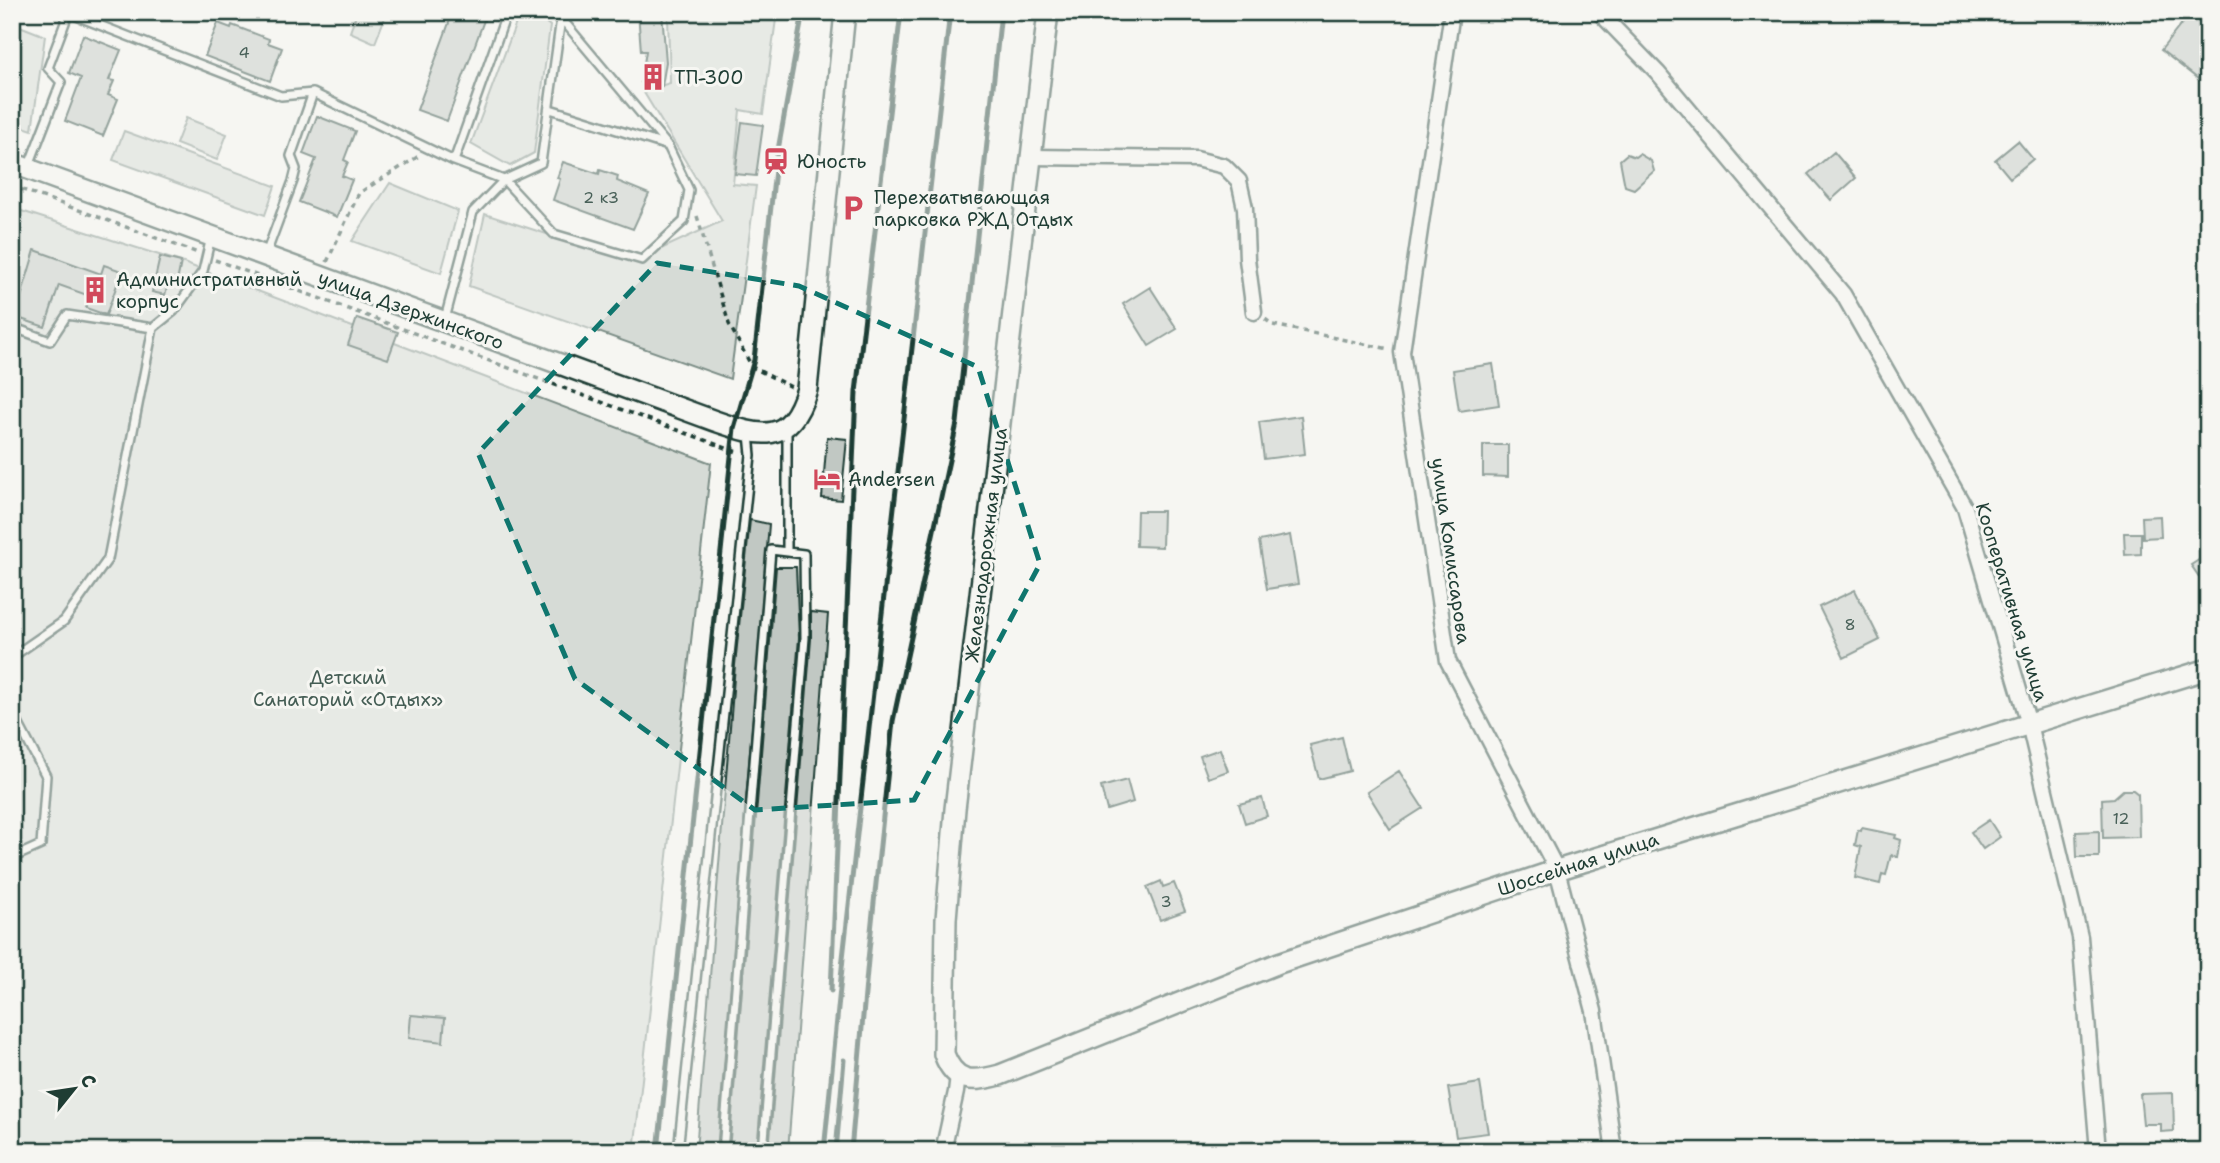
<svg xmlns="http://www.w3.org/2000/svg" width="2220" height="1163" font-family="'Shantell Sans',sans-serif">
  <rect width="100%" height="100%" fill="#f6f6f2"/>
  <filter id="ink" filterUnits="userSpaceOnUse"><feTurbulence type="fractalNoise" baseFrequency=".0143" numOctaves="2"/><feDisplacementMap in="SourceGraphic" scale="14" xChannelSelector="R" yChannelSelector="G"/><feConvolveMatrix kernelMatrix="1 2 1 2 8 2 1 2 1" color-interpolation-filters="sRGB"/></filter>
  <g filter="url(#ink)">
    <path fill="#d6dbd6" stroke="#7a8c85" stroke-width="2" d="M357 12H387L375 43 350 32Z
      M520 12H533L550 26 534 153 510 166 471 144Z
      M641 12H777L763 114 740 110 733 184 756 186 730 379 469 286 485 214 633 262 722 221 643 91 670 83 668 17Z
      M12 23 45 36 32 130 12 123Z
      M186 118 227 134 217 160 176 144Z
      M124 131 275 186 265 215 113 160Z
      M390 183 458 211 441 273 352 241Z
      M12 208 181 262 711 463 634 1151H12Z"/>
    <path fill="#c1c8c3" stroke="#1f3d34" stroke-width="2" d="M453 12H487L447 121 417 110Z
      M638 12H662L666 62 662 86 641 82 646 51H641Z
      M2191 12H2208V66L2198 79 2161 50Z
      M218 23 231 28 232 25 269 39 268 43 282 48 270 81 205 56Z
      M83 35 121 50 109 80 114 81 108 95 118 99 103 136 65 121 81 78 69 73Z
      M317 116 355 131 344 160 348 162 342 176 352 180 337 217 299 202 316 159 303 154Z
      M742 122 763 125 756 176 735 174Z
      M2018 141 2033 159 2010 178 1995 160Z
      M1834 152 1856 178 1831 200 1808 174Z
      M1627 154 1635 157 1639 154 1651 161 1654 171 1634 189 1625 186 1623 176 1620 160Z
      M563 162 599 174 600 170 618 176 617 181 649 194 633 229 553 200 560 179 557 178Z
      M35 250 101 274 104 265 122 271 106 315 86 308 90 296 59 285 45 327 15 317Z
      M160 257 181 262 177 282 169 280 165 295 152 292Z
      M1150 287 1177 329 1149 346 1123 304Z
      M357 318 398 332 388 359 348 345Z
      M1493 364 1499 405 1459 411 1453 370Z
      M1301 416 1305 454 1264 459 1259 422Z
      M827 437 847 439 841 500 822 498Z
      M1483 445H1508V477L1483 476Z
      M1137 511H1163L1162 547 1136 546Z
      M2160 516 2161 537 2143 538 2142 517Z
      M750 520 769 524 717 1151H696L735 665Z
      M2124 533H2141V554L2125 555Z
      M1290 535 1298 584 1267 589 1259 541Z
      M2208 554V590L2191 565Z
      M776 567H796L799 638 757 1151H729Z
      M1855 590 1880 640 1844 658 1819 607Z
      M811 612 828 614 788 1151H769L811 639Z
      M1342 737 1350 771 1319 779 1310 745Z
      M1220 749 1228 771 1208 778 1200 756Z
      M1399 771 1423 808 1390 829 1367 792Z
      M1127 780 1133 802 1107 810 1101 787Z
      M2123 790H2133L2138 794 2139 837 2103 838 2102 799 2114 798Z
      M1262 798 1267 816 1245 823 1239 804Z
      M1989 820 2000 837 1983 849 1971 832Z
      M1862 828 1896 835 1895 838 1901 840 1898 857 1891 855 1886 875 1882 874 1880 884 1855 878 1861 847 1855 845 1858 830 1861 831Z
      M2099 831V857H2077L2076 832Z
      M1161 881 1163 887 1174 883 1185 911 1160 920 1147 887Z
      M411 1015 445 1018 443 1042 409 1038Z
      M1480 1083 1488 1133 1456 1137 1448 1088Z
      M2173 1093 2174 1131 2161 1132V1124H2143L2140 1094Z"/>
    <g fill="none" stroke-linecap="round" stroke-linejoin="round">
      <defs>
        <path id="lane" d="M66 12 281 96 313 93 454 161 504 180 554 234 642 260 684 221 689 190 668 146 561 18
          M550 109 668 146
          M454 161 507 12
          M28 168 61 82 48 68 69 12
          M266 254 293 181 296 169 291 156 313 93
          M445 319 473 212 504 180 541 163 561 18 552 12
          M12 327 50 341 67 315 153 328 174 311 203 271 211 237
          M787 430V552
          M12 657 64 621 108 559 153 328
          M12 685 16 689 15 717 46 776 41 845 12 858
          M678 1151 751 455 749 434
          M723 1151 771 550 804 554 805 638 763 1151"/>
        <path id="street" d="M1452 12 1402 352 1448 661 1557 870 1594 1011 1614 1151
          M1599 12 1658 73 1843 294 1965 508 2029 724 2080 937 2098 1151
          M1031 157 1196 159 1224 166 1239 181 1245 208 1247 259 1254 312
          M943 1151 956 1092 958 1075"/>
        <path id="secondary" d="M1048 12 955 809 946 919 944 1054C955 1084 973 1082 1000 1075L1279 963 1557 870 2208 669
          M12 163 715 421C761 437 790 446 807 389L845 12"/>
      </defs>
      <use href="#lane" stroke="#1f3d34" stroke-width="12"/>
      <use href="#street" stroke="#1f3d34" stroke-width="19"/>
      <use href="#secondary" stroke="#1f3d34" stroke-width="24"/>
      <path stroke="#1f3d34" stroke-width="3.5" stroke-dasharray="5 5" stroke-linecap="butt" d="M12 186 198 253
        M697 216 729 324 752 367 791 387
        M215 260 740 453
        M327 262 359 193 419 156
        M1265 319 1273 325 1389 349"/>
      <use href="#lane" stroke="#f6f6f2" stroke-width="7"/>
      <use href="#street" stroke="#f6f6f2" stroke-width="14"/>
      <use href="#secondary" stroke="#f6f6f2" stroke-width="19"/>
      <path stroke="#1f3d34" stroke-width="5" d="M831 991 856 392 901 12
        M658 1151 734 428 754 360 776 161 803 12
        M824 1151 843 958 950 12
        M836 1151 844 1060
        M851 1151 868 960 893 721 957 423 1001 12"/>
    </g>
  </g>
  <path d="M0 0H2220V1163H0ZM657 263 799 286 978 367 1040 564 914 800 755 810 575 679 478 453Z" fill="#f6f6f2" fill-opacity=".55" fill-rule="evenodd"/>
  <path fill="none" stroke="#0f766e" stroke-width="5" stroke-dasharray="14 9" stroke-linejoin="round" d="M657 263 799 286 978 367 1040 564 914 800 755 810 575 679 478 453Z"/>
  <defs>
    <symbol id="building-bare" viewBox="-9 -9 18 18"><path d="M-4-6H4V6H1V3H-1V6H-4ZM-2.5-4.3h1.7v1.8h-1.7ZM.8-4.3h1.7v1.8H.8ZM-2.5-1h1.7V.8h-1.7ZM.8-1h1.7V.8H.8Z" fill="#d1495b" stroke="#f6f6f2" stroke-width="2.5" paint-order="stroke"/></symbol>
    <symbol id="station-bare" viewBox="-9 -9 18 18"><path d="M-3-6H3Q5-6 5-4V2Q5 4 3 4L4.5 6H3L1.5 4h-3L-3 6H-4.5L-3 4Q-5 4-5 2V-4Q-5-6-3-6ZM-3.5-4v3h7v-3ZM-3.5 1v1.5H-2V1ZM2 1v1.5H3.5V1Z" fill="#d1495b" stroke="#f6f6f2" stroke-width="2.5" paint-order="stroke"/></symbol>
    <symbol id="parking-bare" viewBox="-9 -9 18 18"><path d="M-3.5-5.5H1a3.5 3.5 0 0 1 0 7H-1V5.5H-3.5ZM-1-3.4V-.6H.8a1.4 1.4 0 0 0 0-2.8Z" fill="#d1495b" stroke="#f6f6f2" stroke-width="2.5" paint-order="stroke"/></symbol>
    <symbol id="hotel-bare" viewBox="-9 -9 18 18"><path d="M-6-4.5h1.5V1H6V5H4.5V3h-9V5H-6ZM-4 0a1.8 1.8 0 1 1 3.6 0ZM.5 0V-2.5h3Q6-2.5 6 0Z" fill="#d1495b" stroke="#f6f6f2" stroke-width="2.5" paint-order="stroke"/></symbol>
  </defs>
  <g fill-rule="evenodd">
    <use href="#building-bare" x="634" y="58" width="38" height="38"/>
    <use href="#station-bare" x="757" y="142" width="38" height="38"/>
    <use href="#parking-bare" x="834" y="189" width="38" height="38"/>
    <use href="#building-bare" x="76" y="271" width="38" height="38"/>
    <use href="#hotel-bare" x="808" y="460" width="38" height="38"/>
  </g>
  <g text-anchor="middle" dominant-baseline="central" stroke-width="6" stroke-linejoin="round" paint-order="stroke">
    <g font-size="16" fill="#486058">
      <text x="244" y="52">4</text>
      <text x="601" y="197">2 к3</text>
      <text x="1850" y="624">8</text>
      <text x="2121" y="818">12</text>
      <text x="1166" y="901">3</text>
    </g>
    <g font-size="19" fill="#1f3d34" stroke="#f6f6f2" text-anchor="start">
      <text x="674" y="77">ТП-300</text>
      <text x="797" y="161">Юность</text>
      <text x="874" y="197">Перехватывающая<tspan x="874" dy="22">парковка РЖД Отдых</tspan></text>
      <text x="116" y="279">Административный<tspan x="116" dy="22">корпус</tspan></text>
      <text x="848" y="479">Andersen</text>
    </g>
    <g font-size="19" fill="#1f3d34" stroke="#f6f6f2">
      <text transform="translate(411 310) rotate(20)">улица Дзержинского</text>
      <text transform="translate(986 545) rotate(-83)">Железнодорожная улица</text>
      <text transform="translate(1451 551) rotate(82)">улица Комиссарова</text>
      <text transform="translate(2012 602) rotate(73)">Кооперативная улица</text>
      <text transform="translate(1578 864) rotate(-18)">Шоссейная улица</text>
    </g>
    <g font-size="19" fill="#445d54" stroke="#f6f6f2">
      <text x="348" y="677">Детский<tspan x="348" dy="22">Санаторий «Отдых»</tspan></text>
    </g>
  </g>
  <rect width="2220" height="1163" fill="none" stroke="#f6f6f2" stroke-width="42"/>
  <rect x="21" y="21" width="2178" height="1121" fill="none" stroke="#1f3d34" stroke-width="2.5" filter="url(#ink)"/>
  <g transform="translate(74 1089) rotate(60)" stroke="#f6f6f2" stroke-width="5" paint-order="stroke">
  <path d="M0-5L12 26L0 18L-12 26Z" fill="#1f3d34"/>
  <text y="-10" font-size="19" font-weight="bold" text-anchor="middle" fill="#1f3d34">С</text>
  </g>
</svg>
